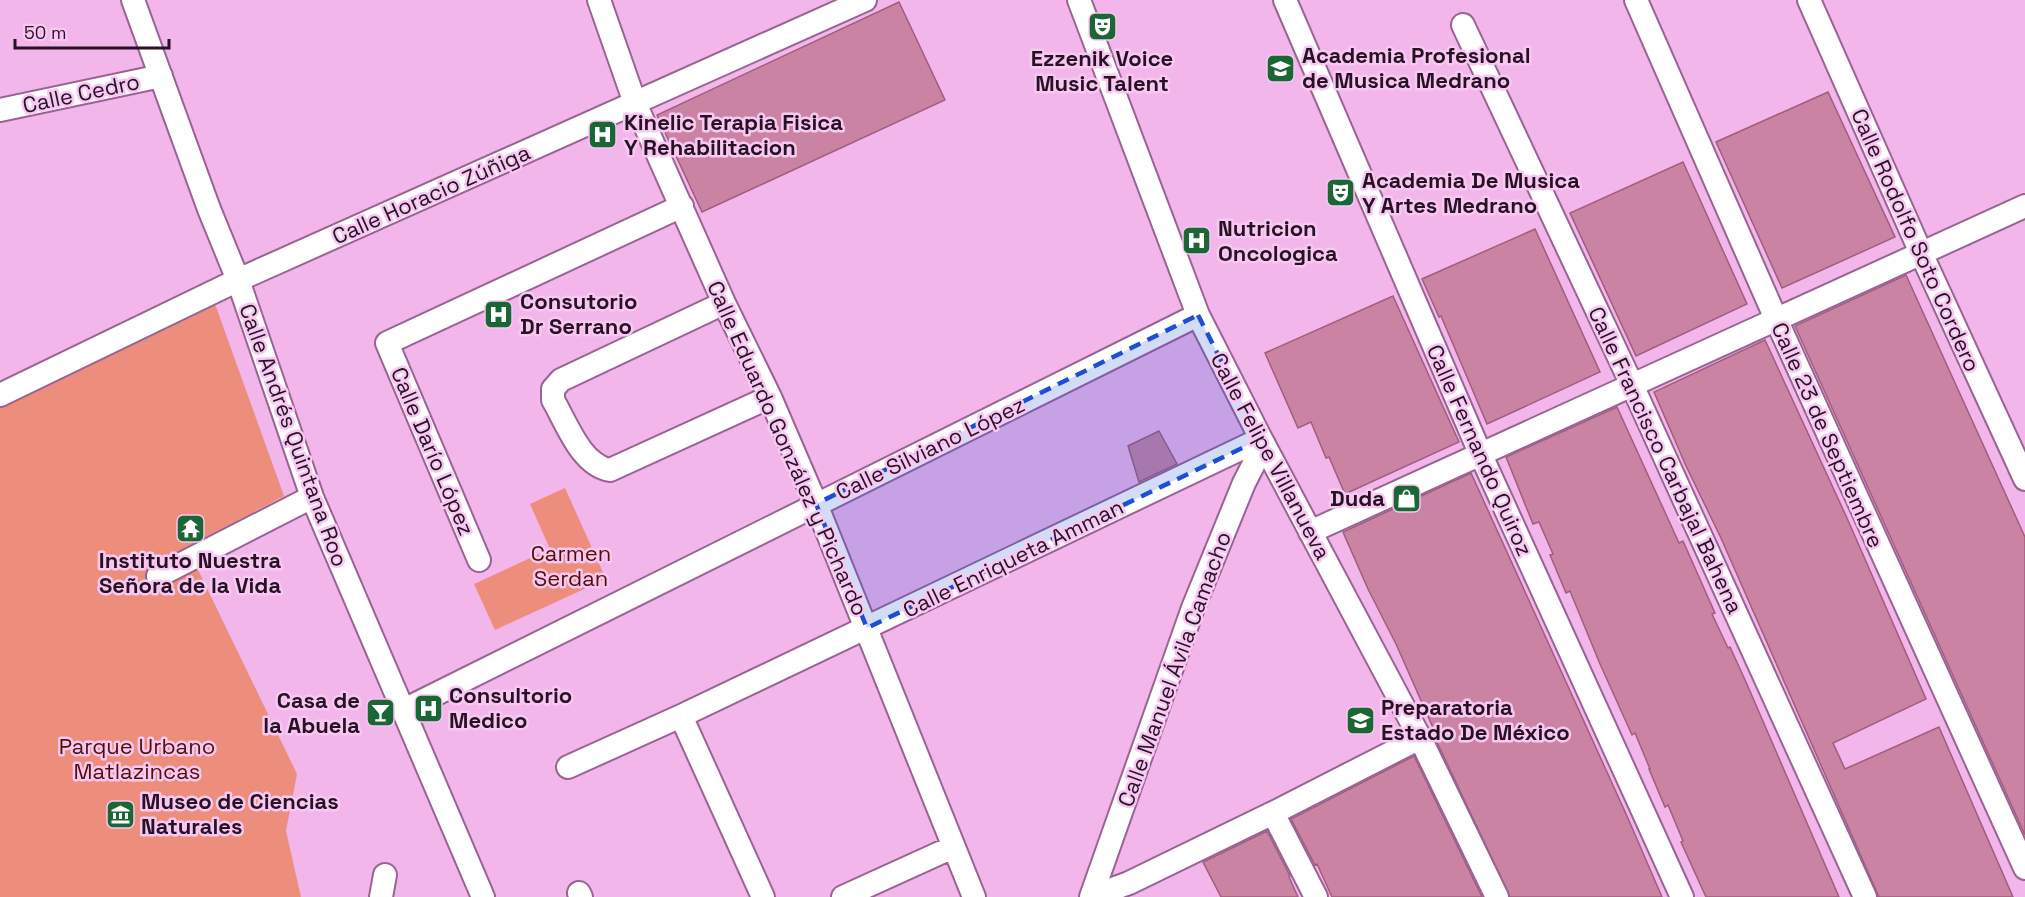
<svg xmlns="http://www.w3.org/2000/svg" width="2025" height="897" font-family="'Space Grotesk',sans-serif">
  <rect width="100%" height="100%" fill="#f2b6ea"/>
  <path fill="#ed8d7c" d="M215 304 284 496 187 547 297 774 286 831 301 897H0V404Z
    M565 488 606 579 495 630 474 584 550 549 530 504Z"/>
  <path fill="#ca83a3" stroke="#a15d7d" stroke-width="1.5" d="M899 2 945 100 702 212 657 115Z
    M1828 92 1895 237 1782 288 1716 142Z
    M1683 162 1747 304 1636 356 1570 213Z
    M1535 229 1600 372 1487 424 1441 316 1439 317 1422 279Z
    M1906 275 2025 537V835L1795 326Z
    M1393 296 1459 442 1345 494 1329 457 1326 458 1311 422 1298 428 1265 353Z
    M1765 340 1847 518 1926 699 1833 743 1845 769 1939 727 2013 897H1879L1720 536 1686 466 1654 392Z
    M1617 407 1679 543 1683 541 1715 613 1712 614 1728 648 1730 647 1746 682 1839 897H1706L1681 842 1683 841 1668 805 1665 807 1649 769H1650L1635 733 1632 735 1600 664 1570 591 1566 593 1550 555 1553 554 1539 522 1533 524 1506 457Z
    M1159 431 1177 464 1139 482 1128 446Z
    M1471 473 1627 816 1662 897H1510L1436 740 1438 739 1396 644 1368 589 1343 532Z
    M1414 756 1482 897H1332L1317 864 1315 865 1291 819Z
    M1267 831 1290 876 1289 877 1298 897H1221L1203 862Z"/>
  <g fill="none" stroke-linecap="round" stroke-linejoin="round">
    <defs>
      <path id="minor" d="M133 0 209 209 238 280 312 497 483 897
        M599 0 635 103 724 303 770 397 816 504 974 897
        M1079 0 1198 315 1261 439 1420 738 1497 897
        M1285 0 1480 453 1682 897
        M1636 0 1776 319 2025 868
        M1809 0 1921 253 2025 479
        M1463 25 1632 385 1865 897
        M0 110 161 76
        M724 303 561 380 553 389V400C567 424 581 465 610 470L770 397
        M0 395 238 280 865 0
        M1310 532 2025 206
        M479 560 387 343 682 206
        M158 576 312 497
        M404 710 1198 315
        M681 716 763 897
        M568 767 681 716 1261 439
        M1273 813 1316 897
        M579 893 581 897
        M381 897 385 875
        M843 897 953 847
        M1091 897 1193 608 1244 483 1264 444
        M1091 897 1129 883 1273 813 1420 738"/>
    </defs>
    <use href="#minor" stroke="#9a6394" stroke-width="26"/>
    <use href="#minor" stroke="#fff" stroke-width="22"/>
  </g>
  <path fill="#1d4ed8" fill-opacity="0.2" stroke="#1d4ed8" stroke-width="4.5" stroke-dasharray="12 8" stroke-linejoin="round" d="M1198 315 1261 439 867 628 816 504Z"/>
  <defs>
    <symbol id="theatre-square" viewBox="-11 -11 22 22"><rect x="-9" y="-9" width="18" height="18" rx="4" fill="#1a6735" stroke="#f8c8f2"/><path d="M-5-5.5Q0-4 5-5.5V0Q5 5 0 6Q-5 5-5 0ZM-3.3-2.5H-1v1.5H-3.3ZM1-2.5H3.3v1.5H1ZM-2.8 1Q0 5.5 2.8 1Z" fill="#fff"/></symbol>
    <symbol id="school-square" viewBox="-11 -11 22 22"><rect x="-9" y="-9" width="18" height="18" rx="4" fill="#1a6735" stroke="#f8c8f2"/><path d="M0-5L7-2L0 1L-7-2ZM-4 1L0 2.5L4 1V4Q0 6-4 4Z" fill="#fff"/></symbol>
    <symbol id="hospital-square" viewBox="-11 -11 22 22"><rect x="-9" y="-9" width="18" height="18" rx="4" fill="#1a6735" stroke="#f8c8f2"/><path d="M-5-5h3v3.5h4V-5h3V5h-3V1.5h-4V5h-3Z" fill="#fff"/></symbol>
    <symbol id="shop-square" viewBox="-11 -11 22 22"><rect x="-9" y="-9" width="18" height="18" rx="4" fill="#1a6735" stroke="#f8c8f2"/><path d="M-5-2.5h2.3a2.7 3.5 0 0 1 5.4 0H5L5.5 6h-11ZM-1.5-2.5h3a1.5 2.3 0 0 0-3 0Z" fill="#fff"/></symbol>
    <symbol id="temple-square" viewBox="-11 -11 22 22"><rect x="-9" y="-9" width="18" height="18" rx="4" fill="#1a6735" stroke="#f8c8f2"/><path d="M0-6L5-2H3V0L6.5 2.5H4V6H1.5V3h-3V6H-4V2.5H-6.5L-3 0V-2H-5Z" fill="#fff"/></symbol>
    <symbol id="bar-square" viewBox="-11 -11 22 22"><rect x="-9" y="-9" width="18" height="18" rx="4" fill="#1a6735" stroke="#f8c8f2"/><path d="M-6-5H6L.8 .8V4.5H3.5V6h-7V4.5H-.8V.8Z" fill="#fff"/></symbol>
    <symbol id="museum-square" viewBox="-11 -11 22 22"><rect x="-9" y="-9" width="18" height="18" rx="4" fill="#1a6735" stroke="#f8c8f2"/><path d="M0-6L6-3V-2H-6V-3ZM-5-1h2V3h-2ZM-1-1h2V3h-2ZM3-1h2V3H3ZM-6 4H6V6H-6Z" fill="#fff"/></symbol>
  </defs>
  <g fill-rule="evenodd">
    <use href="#theatre-square" x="1086" y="10" width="33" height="33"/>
    <use href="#school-square" x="1264" y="52" width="33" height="33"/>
    <use href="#hospital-square" x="586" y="118" width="33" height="33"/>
    <use href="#theatre-square" x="1324" y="176" width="33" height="33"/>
    <use href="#hospital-square" x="1180" y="224" width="33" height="33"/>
    <use href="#hospital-square" x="482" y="298" width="33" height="33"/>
    <use href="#shop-square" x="1390" y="482" width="33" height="33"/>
    <use href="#temple-square" x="174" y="512" width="33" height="33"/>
    <use href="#hospital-square" x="412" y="692" width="33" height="33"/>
    <use href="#bar-square" x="364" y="696" width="33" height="33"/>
    <use href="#school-square" x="1344" y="704" width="33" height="33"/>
    <use href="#museum-square" x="104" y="798" width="33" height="33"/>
  </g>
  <g text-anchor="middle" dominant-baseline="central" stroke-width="5" stroke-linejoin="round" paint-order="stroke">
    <g font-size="22" font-weight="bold" fill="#271124" stroke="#f8c8f2" text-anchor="start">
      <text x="1302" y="55">Academia Profesional<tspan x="1302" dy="25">de Musica Medrano</tspan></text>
      <text x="1102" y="58" text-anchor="middle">Ezzenik Voice<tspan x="1102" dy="25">Music Talent</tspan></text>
      <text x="624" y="122">Kinelic Terapia Fisica<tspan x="624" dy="25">Y Rehabilitacion</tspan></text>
      <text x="1362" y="180">Academia De Musica<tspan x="1362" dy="25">Y Artes Medrano</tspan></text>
      <text x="1218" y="228">Nutricion<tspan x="1218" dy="25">Oncologica</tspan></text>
      <text x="520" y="301">Consutorio<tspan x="520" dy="25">Dr Serrano</tspan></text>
      <text x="1385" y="498" text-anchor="end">Duda</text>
      <text x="190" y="560" text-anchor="middle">Instituto Nuestra<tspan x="190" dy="25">Señora de la Vida</tspan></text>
      <text x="449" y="695">Consultorio<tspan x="449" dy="25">Medico</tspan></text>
      <text x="360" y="700" text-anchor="end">Casa de<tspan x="360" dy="25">la Abuela</tspan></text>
      <text x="1381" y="707">Preparatoria<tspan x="1381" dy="25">Estado De México</tspan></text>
      <text x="141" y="801">Museo de Ciencias<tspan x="141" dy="25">Naturales</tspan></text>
    </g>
    <g font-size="22" fill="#271124" stroke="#f8c8f2">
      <text transform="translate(81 93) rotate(-12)">Calle Cedro</text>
      <text transform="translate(431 194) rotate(-24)">Calle Horacio Zúñiga</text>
      <text transform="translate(1916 240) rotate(66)">Calle Rodolfo Soto Cordero</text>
      <text transform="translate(294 435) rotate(70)">Calle Andrés Quintana Roo</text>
      <text transform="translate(1828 435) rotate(66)">Calle 23 de Septiembre</text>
      <text transform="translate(788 448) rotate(66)">Calle Eduardo González y Pichardo</text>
      <text transform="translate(930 448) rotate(-26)">Calle Silviano López</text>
      <text transform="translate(1480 450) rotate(66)">Calle Fernando Quiroz</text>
      <text transform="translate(433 451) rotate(67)">Calle Darío López</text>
      <text transform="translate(1271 456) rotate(62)">Calle Felipe Villanueva</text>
      <text transform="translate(1666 460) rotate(65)">Calle Francisco Carbajal Bahena</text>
      <text transform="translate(1013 558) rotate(-26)">Calle Enriqueta Amman</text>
      <text transform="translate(1174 669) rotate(-70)">Calle Manuel Ávila Camacho</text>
    </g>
    <g font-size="22" fill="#540e05" stroke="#f8c8f2">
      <text x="571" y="553">Carmen<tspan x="571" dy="25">Serdan</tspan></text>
      <text x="137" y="746">Parque Urbano<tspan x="137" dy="25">Matlazincas</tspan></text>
    </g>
  </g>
  <path d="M15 39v9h154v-9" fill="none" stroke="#271124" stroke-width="3"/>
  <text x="24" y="39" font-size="18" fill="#271124" stroke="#f8c8f2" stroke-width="4.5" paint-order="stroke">50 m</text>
</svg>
